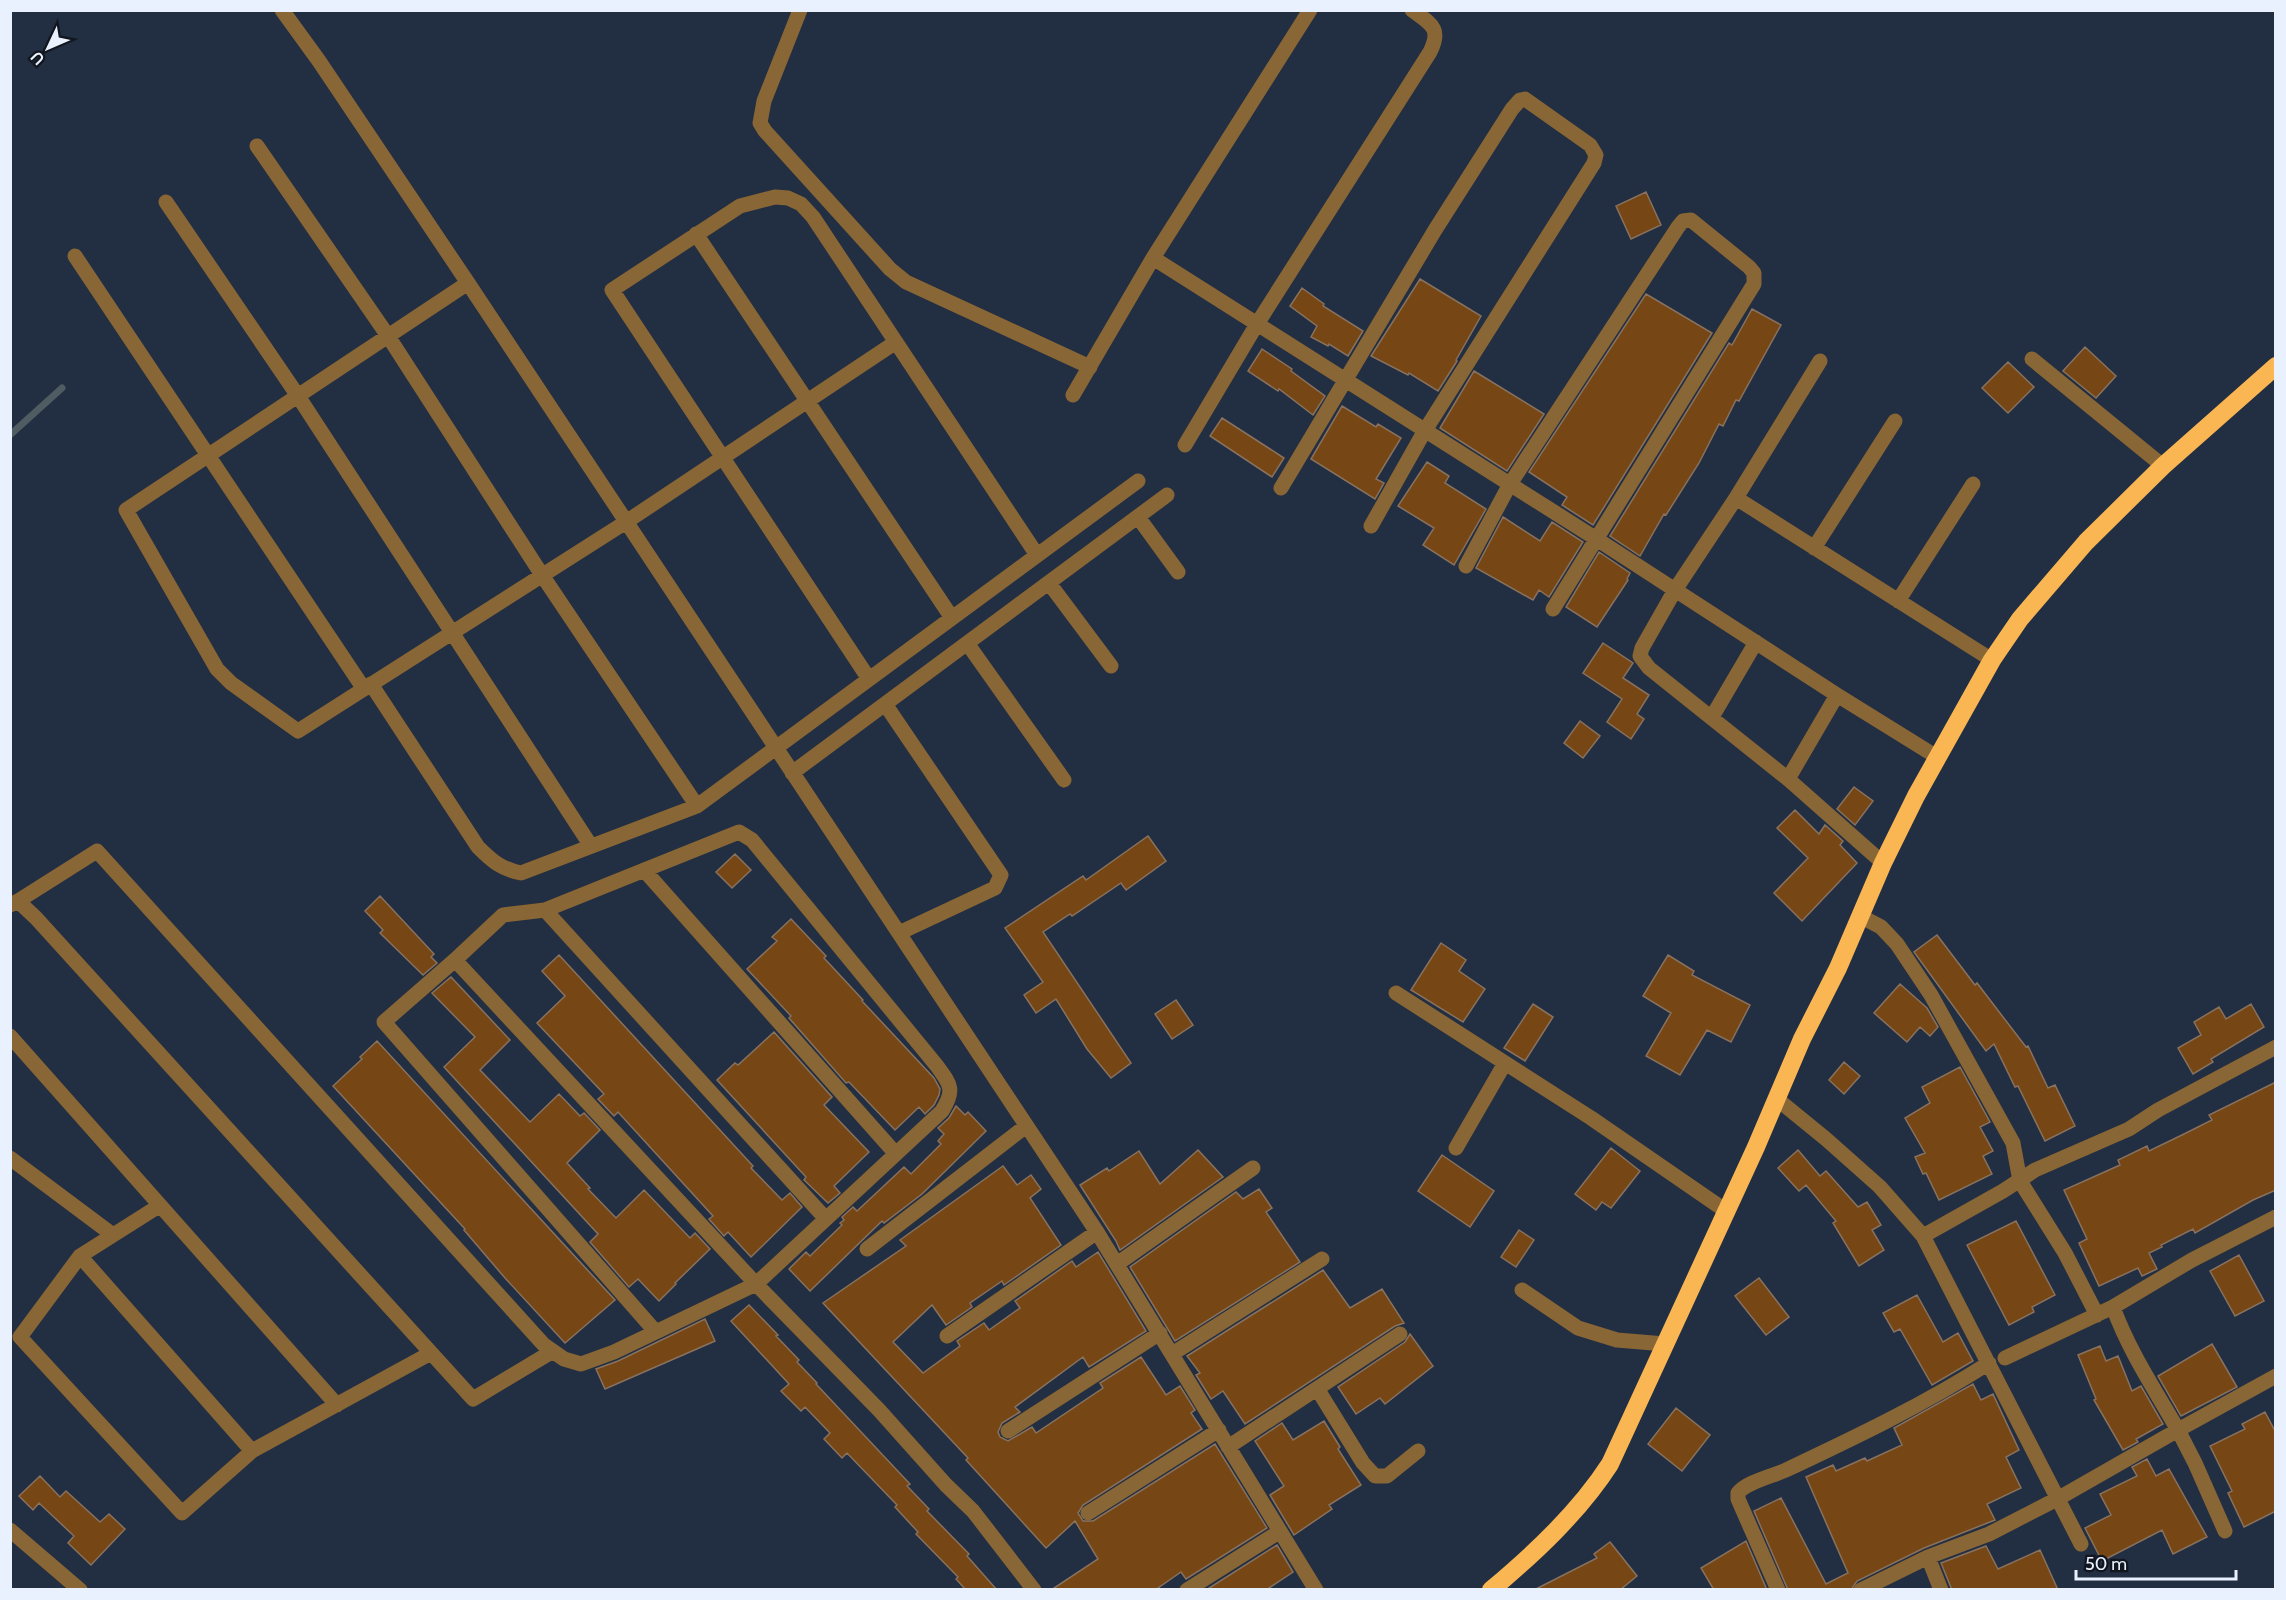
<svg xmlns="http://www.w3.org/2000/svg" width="2286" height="1600" font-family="Cabin,sans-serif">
  <rect width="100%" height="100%" fill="#222e41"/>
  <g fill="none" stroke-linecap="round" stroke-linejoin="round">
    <path stroke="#4f5d62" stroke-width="7" d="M10 435 62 388"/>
  </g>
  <path fill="#764614" stroke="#88725f" stroke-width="1.5" d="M1646 192 1661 225 1631 239 1616 206Z
    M1420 279 1481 316 1456 360 1457 361 1438 391 1409 373 1408 375 1371 356Z
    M1302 288 1324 304 1323 306 1363 331 1348 356 1329 344 1328 346 1311 337 1317 326 1290 306Z
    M1646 294 1712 333 1593 525 1562 505 1567 497 1529 472Z
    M1752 309 1781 325 1739 401 1736 400 1723 426 1719 424 1699 463 1666 515 1664 514 1640 556 1610 536 1729 343 1732 345Z
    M2085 347 2116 376 2096 398 2063 371Z
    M1262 349 1292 369 1291 371 1325 396 1313 415 1279 389 1278 391 1248 371Z
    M2008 362 2034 387 2008 413 1982 388Z
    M1474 371 1544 414 1507 471 1440 428Z
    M1342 406 1376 427 1378 424 1401 438 1376 479 1384 483 1375 499 1311 459Z
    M1222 418 1284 458 1272 477 1210 436Z
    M1427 462 1449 476 1445 483 1486 509 1454 565 1423 545 1434 528 1398 506Z
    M1503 517 1540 541 1552 522 1583 542 1549 597 1539 590 1533 600 1476 568Z
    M1599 552 1630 573 1627 579 1628 580 1597 627 1566 607Z
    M1603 643 1633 663 1623 678 1649 695 1637 714 1644 719 1631 739 1607 722 1622 699 1583 673Z
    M1580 721 1600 736 1583 758 1564 743Z
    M1854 787 1873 801 1855 825 1837 809Z
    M1795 810 1819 834 1825 825 1843 841 1840 845 1857 863 1802 921 1774 893 1808 858 1777 828Z
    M1148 836 1166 861 1126 890 1121 883 1072 916 1070 914 1043 932 1131 1063 1111 1078 1087 1049 1056 999 1036 1013 1024 995 1043 982 1005 928 1083 876 1086 880Z
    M735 854 751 870 732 888 716 872Z
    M380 896 434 954 431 957 437 963 423 975 380 933 383 930 365 911Z
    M791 919 826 956 824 958 863 1000 862 1001 934 1078 940 1089 939 1095 934 1105 925 1114 919 1107 895 1130 849 1082 846 1083 789 1018 791 1016 747 969 777 941 772 937Z
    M1937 935 1975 985 1977 983 2026 1047 2028 1046 2048 1088 2055 1085 2075 1126 2045 1141 2018 1086 2015 1087 1994 1044 1986 1051 1914 952Z
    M1441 943 1466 960 1459 971 1485 989 1463 1022 1411 990Z
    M559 955 753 1166 751 1168 782 1200 790 1193 802 1207 751 1257 728 1232 724 1236 709 1219 713 1216 618 1112 614 1116 598 1099 604 1094 537 1023 565 996 542 971Z
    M1668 955 1694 971 1692 975 1750 1005 1731 1042 1707 1030 1680 1075 1646 1056 1671 1013 1643 996Z
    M451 977 510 1040 480 1070 530 1122 559 1094 580 1116 584 1113 600 1130 567 1163 590 1188 588 1189 616 1218 644 1190 690 1238 695 1233 710 1249 675 1283 676 1284 659 1301 638 1279 629 1287 590 1242 598 1234 444 1067 475 1037 432 993Z
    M1900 984 1927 1008 1938 1027 1930 1036 1920 1027 1907 1042 1874 1013Z
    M1176 1000 1193 1025 1172 1039 1155 1014Z
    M1533 1004 1553 1017 1525 1061 1504 1048Z
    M2251 1004 2264 1027 2211 1059 2213 1062 2193 1074 2178 1048 2201 1035 2194 1022 2219 1007 2226 1019Z
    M774 1032 832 1097 824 1105 869 1152 834 1186 840 1193 828 1203 804 1180 806 1177 717 1080 735 1063 738 1065Z
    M377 1041 615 1300 565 1343 505 1278 464 1230 465 1229 333 1086 362 1059 360 1057Z
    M1844 1062 1860 1076 1844 1094 1829 1080Z
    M1960 1067 1990 1122 1980 1127 1993 1151 1983 1156 1992 1174 1939 1200 1926 1173 1923 1174 1915 1157 1925 1153 1905 1118 1930 1103 1922 1087Z
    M2276 1082V1190L2253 1200 2195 1233 2193 1229 2161 1245 2162 1247 2149 1253 2157 1269 2142 1276 2138 1268 2099 1286 2079 1243 2087 1239 2064 1190 2120 1165 2118 1160 2147 1146 2149 1151 2182 1135 2212 1120 2209 1115Z
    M956 1106 965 1115 968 1112 986 1131 922 1194 884 1223 882 1221 810 1291 789 1269 806 1252 810 1256 842 1225 840 1223 844 1220 842 1217 853 1207 857 1211 904 1167 911 1174 941 1144 938 1141 944 1134 938 1128 949 1118Z
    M1611 1148 1640 1171 1611 1208 1602 1202 1596 1210 1575 1194Z
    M1198 1150 1223 1177 1120 1250 1116 1241 1080 1185 1107 1168 1109 1171 1139 1151 1160 1184Z
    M1798 1150 1820 1176 1826 1171 1858 1207 1867 1202 1881 1225 1872 1230 1884 1250 1859 1266 1833 1223 1836 1221 1806 1185 1799 1191 1778 1168Z
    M1442 1155 1494 1191 1470 1227 1418 1191Z
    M1003 1166 1017 1185 1031 1175 1041 1189 1030 1198 1061 1245 1004 1285 1002 1281 970 1303 972 1307 946 1325 932 1305 893 1342 923 1373 960 1346 957 1341 984 1323 989 1330 1020 1308 1015 1301 1072 1261 1076 1267 1098 1252 1146 1331 1089 1367 1083 1357 1015 1407 1020 1412 1002 1423 998 1432 1000 1437 1008 1441 1032 1427 1036 1433 1103 1388 1100 1383 1141 1357 1166 1395 1180 1386 1195 1410 1191 1413 1202 1429 1083 1505 1078 1513 1083 1521H1093L1215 1444 1267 1528 1186 1579 1181 1572 1155 1590H1051L1098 1559 1075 1521 1046 1548 966 1460 968 1458 823 1303 906 1246 900 1240Z
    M1259 1189 1272 1208 1266 1212 1300 1262 1175 1341 1130 1267 1236 1192 1243 1199Z
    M2016 1221 2055 1295 2032 1307 2034 1312 2009 1325 1967 1245Z
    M1519 1230 1534 1240 1516 1267 1501 1257Z
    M2239 1255 2264 1301 2235 1316 2210 1271Z
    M1323 1270 1350 1308 1382 1289 1404 1323 1395 1326 1245 1424 1223 1391 1211 1399 1196 1375 1200 1373 1187 1356Z
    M1759 1278 1789 1317 1766 1335 1735 1296Z
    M1917 1295 1943 1342 1958 1333 1973 1361 1932 1385 1900 1329 1894 1332 1883 1313Z
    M749 1305 778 1335 776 1336 799 1360 797 1362 817 1383 816 1384 910 1484 907 1486 929 1509 927 1511 969 1554 967 1556 997 1590H966L956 1579 958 1577 916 1534 918 1532 895 1507 897 1505 847 1453 842 1458 824 1439 830 1433 805 1407 801 1411 781 1391 789 1384 731 1321Z
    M705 1319 715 1341 605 1389 596 1369 618 1361Z
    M1410 1334 1433 1366 1385 1404 1380 1398 1356 1414 1338 1387 1405 1342Z
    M2212 1344 2237 1387 2181 1416 2158 1376Z
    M2100 1346 2106 1361 2118 1356 2132 1391 2141 1386 2163 1424 2136 1439 2138 1442 2123 1450 2094 1400 2096 1399 2078 1355Z
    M1973 1384 1981 1400 1993 1394 2019 1450 2006 1457 2021 1488 1987 1504 1995 1520 1924 1548 1857 1581 1851 1590H1788L1754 1511 1781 1498 1826 1584 1848 1573 1806 1477 1833 1465 1836 1471 1865 1458 1867 1461 1902 1445 1894 1428Z
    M1676 1408 1710 1435 1682 1471 1648 1444Z
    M2265 1412 2276 1433V1511L2244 1527 2228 1493 2232 1491 2210 1446 2245 1429 2242 1424Z
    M1324 1421 1340 1447 1338 1449 1361 1485 1329 1505 1332 1509 1294 1535 1270 1495 1284 1486 1255 1441 1282 1423 1293 1440Z
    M2147 1459 2156 1476 2169 1469 2207 1537 2173 1554 2162 1530 2102 1561 2085 1528 2111 1515 2100 1494 2137 1476 2132 1467Z
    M40 1476 60 1497 66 1491 100 1522 109 1514 125 1529 91 1565 68 1543 74 1536 39 1503 33 1510 19 1496Z
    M1746 1541 1767 1590H1714L1701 1568Z
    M1610 1542 1637 1576 1620 1590H1534L1597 1558 1594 1554Z
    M1277 1545 1293 1572 1266 1590H1206Z
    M1986 1546 1998 1569 2040 1550 2058 1590H1952L1941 1563Z"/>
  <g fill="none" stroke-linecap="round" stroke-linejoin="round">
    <path stroke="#886636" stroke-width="15" d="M282 10 319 61 468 283 1097 1232 1316 1590
      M800 10 764 101 760 123 765 131 890 269 906 282 1090 367
      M257 146 388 336 542 575 697 806
      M166 202 298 396 591 846
      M696 234 952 618
      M75 256 364 689
      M1153 258 1595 538 1837 695 1937 757
      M468 283 126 510 217 669 231 683 298 731 626 522 896 342
      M2032 359 2163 466
      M1820 361 1736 498 1675 590 1642 648 1640 656 1649 668 1788 779 1883 863
      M1073 395 1153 258 1310 10
      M1185 445 1257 324 1430 52C1442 28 1431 24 1412 10
      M1281 488 1435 230 1512 109 1520 100 1525 99 1590 145 1596 155 1594 163 1424 432 1371 526
      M1736 498 1992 660
      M1138 517 1178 572
      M1814 548 1895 421
      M1466 566 1510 484 1678 227 1683 221 1691 220 1749 267 1754 273V284L1553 609
      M1049 583 1111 666
      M1898 601 1973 484
      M967 643 1064 780
      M869 679 612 290 740 206 775 197 788 198 801 204 813 217 1037 555
      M371 684 478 847C492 861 501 869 521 873L697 806 1138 481
      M885 704 1001 875 995 888 899 933
      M1712 717 1756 642
      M792 773 1167 495
      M1788 779 1837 695
      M644 870 896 1154
      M18 901 97 851 544 1345 564 1359 581 1364 614 1352 756 1284 942 1111C955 1090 951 1085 937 1066L752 840 739 832 545 910 503 915 455 960 384 1022 655 1331
      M10 905 18 901 36 918 473 1399 553 1351
      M545 910 826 1219
      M1860 916 1881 927 1897 944 1931 995 2013 1143 2020 1181 2065 1253 2097 1315
      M455 960 756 1284 879 1410 946 1485 973 1511 1034 1590
      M1396 993 1591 1118 1726 1211
      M10 1036 337 1405
      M1777 1099 1826 1139 1880 1187 1923 1236 2081 1544
      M1456 1148 1505 1063
      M10 1158 113 1235
      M159 1206 80 1256 20 1337 182 1513 252 1451 431 1353
      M1923 1236 2003 1191 2035 1170 2129 1129 2158 1110 2276 1047
      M867 1249 1026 1126
      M80 1256 252 1451
      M1117 1264 1253 1168
      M1522 1290 1578 1328 1617 1340 1665 1344
      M2113 1307C2129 1351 2155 1390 2178 1430L2276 1376
      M947 1336 1097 1232
      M1172 1354 1322 1259
      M2005 1358 2113 1307 2192 1260 2276 1217
      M1318 1390 1363 1463 1375 1476H1387L1418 1451
      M1008 1431 1160 1333
      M1228 1447 1400 1334
      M1088 1513 1219 1430
      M10 1530 80 1590
      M1928 1557 1941 1590
      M1187 1590 1279 1532
      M1778 1590 1738 1499V1493C1746 1482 1773 1476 1786 1470 1856 1437 1925 1404 1989 1363
      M1861 1590 1928 1557 1989 1534 2059 1498 2178 1430 2195 1463 2225 1531"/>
    <path stroke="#f9b652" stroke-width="18" d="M1491 1590C1535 1553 1579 1512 1610 1464L1756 1147 1802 1039 1838 968 1883 863 1916 796 1992 660 2020 619 2086 542 2163 466 2276 366"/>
  </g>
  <rect width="2286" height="1600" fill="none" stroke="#e9f1fe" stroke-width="24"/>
  <g transform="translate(48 48) rotate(226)" stroke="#11161f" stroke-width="4.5" paint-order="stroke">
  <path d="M0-4.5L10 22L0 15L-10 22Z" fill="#e9f1fe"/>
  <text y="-9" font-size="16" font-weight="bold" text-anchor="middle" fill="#e9f1fe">U</text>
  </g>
  <path d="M2076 1570v9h160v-9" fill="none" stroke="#e9f1fe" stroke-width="3"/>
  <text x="2085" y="1570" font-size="18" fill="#e9f1fe" stroke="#11161f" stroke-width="4.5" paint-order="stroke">50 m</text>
</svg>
